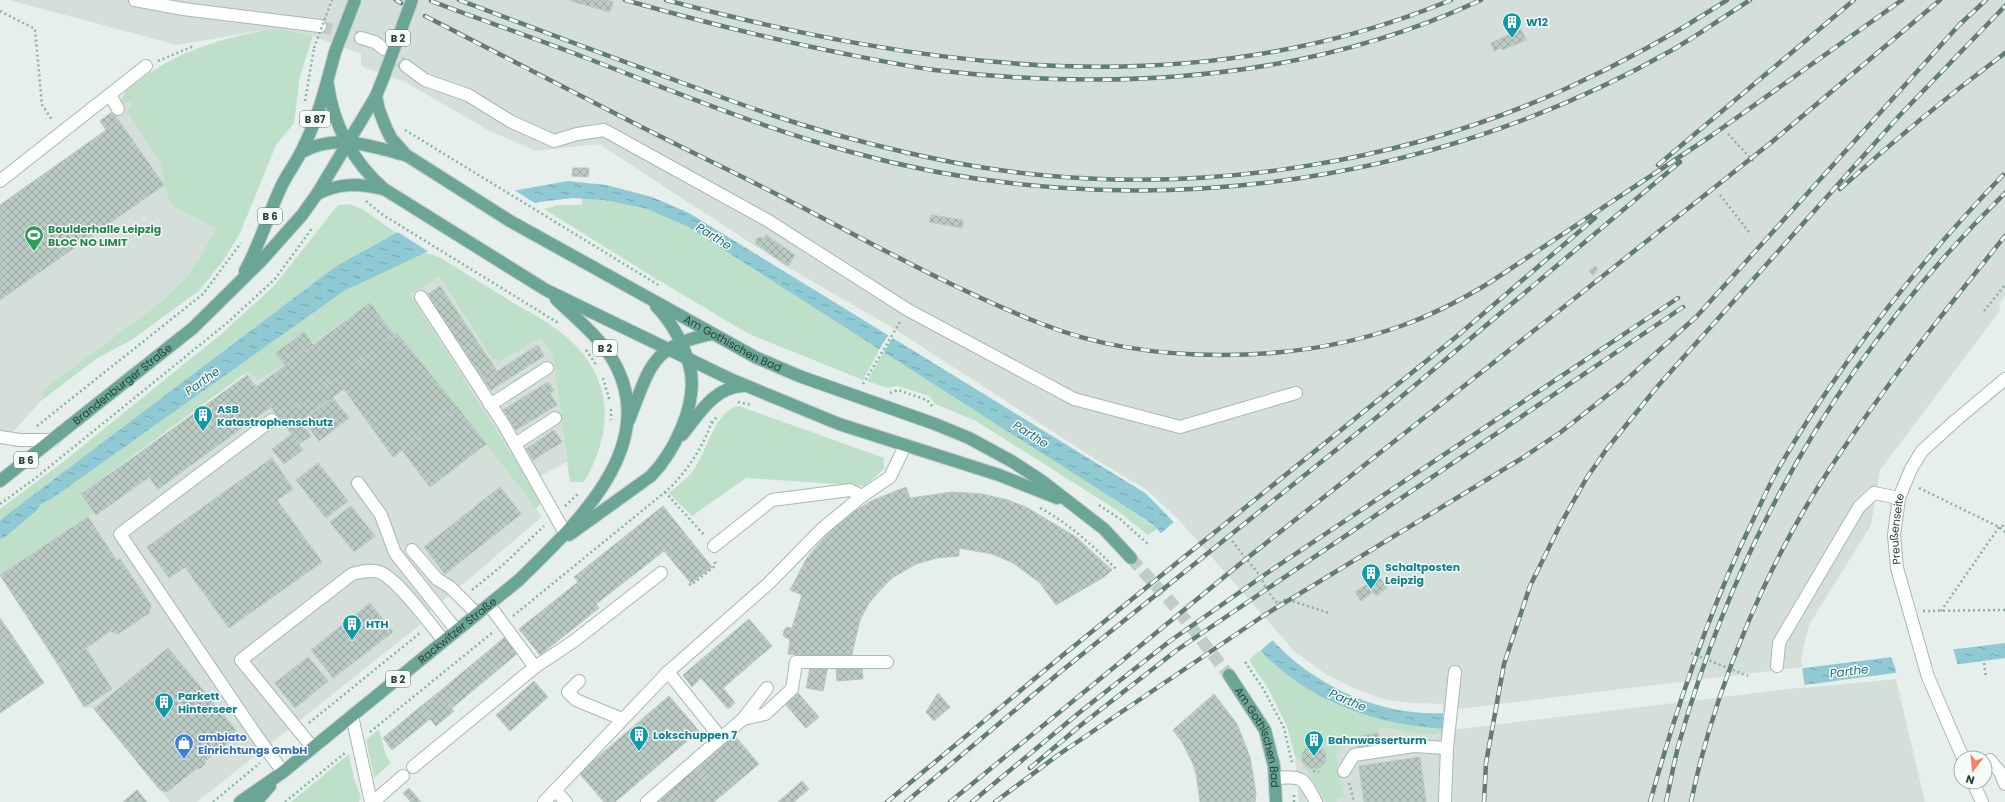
<svg xmlns="http://www.w3.org/2000/svg" width="2005" height="802" font-family="Poppins,sans-serif">
  <defs>
    <pattern id="water-ripples" width="26" height="14" patternUnits="userSpaceOnUse"><rect width="26" height="14" fill="#8ec9d4"/><path d="M2 4q2-2 4 0t4 0M15 11q2-2 4 0t4 0" fill="none" stroke="#74a5ad"/></pattern>
    <pattern id="building-cross-hatch" width="8" height="8" patternUnits="userSpaceOnUse"><rect width="8" height="8" fill="#bbcac4"/><path d="M0 0l8 8M0 8l8-8" fill="none" stroke="#98a6a0"/></pattern>
  </defs>
  <rect width="100%" height="100%" fill="#e6efeb"/>
  <path fill="#d4dfda" d="M9 0H2005V295L2001 301 1999 312 1880 470 1871 525 1809 625 1801 658 1805 688 1896 679 1925 802H1299L1295 756 1287 726 1268 688 1249 660 1443 734V704L1412 703 1386 700 1353 688 1324 673 1295 652 1178 519 1146 489 1106 466 893 328 789 268 599 144 536 151 486 129 405 82 361 66V54L313 36 276 28 177 45Z
    M133 100 218 229 189 274 161 302 44 389 41 401 0 446V205L106 130 100 121Z
    M440 277 492 359 501 361 541 338 553 357 567 462 529 482 410 294Z
    M357 284 458 408 542 517 419 621 421 624 197 802H170L94 709 84 707 0 575 93 512 81 494 246 376 239 366Z"/>
  <path fill="#bfe0c8" fill-rule="evenodd" d="M276 28 313 36 300 76 294 123 276 145 240 233 225 258 200 290 133 339 96 359 41 401 44 389 161 302 189 274 217 229 171 205 164 185 161 163 128 112 133 101 123 105 121 99C128 86 135 83 147 75 187 47 230 37 276 28Z
    M582 198 604 200 647 209 688 227 880 349 863 380 749 334 658 280 544 209 559 205H582Z
    M350 204 364 210 396 233 336 266 0 520V509L63 462 220 335 274 286 338 205Z
    M423 252 439 257C465 273 491 289 517 305 531 313 546 321 559 331 612 371 617 426 584 482H570L553 357 541 338 501 361 492 359 440 277 410 294 529 482 541 502 536 509 458 408 398 333 394 335 370 303 258 381 250 370 81 494 94 512 0 575V539L4 538 38 511 41 504 53 498 344 291Z
    M884 351 1123 505 1157 529 1148 535 1115 509 976 421 935 404 929 396 898 386 887 388 867 381Z
    M739 406 884 458V469L865 486 746 478 692 516 669 493C677 486 686 480 692 472 706 455 715 409 739 406Z
    M1260 650C1276 664 1292 679 1310 690 1349 715 1398 727 1443 729V734H1421L1381 727 1378 733 1356 737V741C1347 744 1339 745 1336 754L1344 797 1334 802H1326L1299 758 1295 756 1287 726 1268 688 1249 660ZM1311 745C1320 745 1329 750 1326 760 1320 781 1286 758 1311 745Z
    M379 729 386 756 391 763 374 778 366 740Z
    M349 754 354 779 361 797 359 802H291Z"/>
  <path fill="url(#water-ripples)" d="M568 181 606 185 652 197 689 213 1145 493C1180 526 1209 564 1240 602 1257 622 1273 643 1293 660 1335 694 1389 716 1443 713L2005 643V658L1805 685 1443 729C1375 725 1307 701 1259 649 1233 621 1208 589 1183 559 1174 550 1167 539 1157 529 1148 520 1134 513 1123 505L688 227 647 209 604 200 573 198 539 202 513 211 344 291 53 498 41 504 38 510 4 538 0 539V520L336 266 396 233 501 193Z"/>
  <path fill="#e6efeb" d="M511 188 538 205 513 213 429 252 396 231Z
    M889 334 894 336 883 353 878 351Z
    M1176 520 1274 639 1259 652 1159 535Z
    M1953 648 1958 666 1897 674 1891 656Z
    M1802 667 1805 687 1443 731V711Z"/>
  <path fill="url(#building-cross-hatch)" stroke="#b8c9c2" d="M571 0H606L613 2 610 12 571 1Z
    M1521 29 1526 40 1502 50 1501 48 1494 51 1491 43Z
    M112 112 119 121 106 130 100 121Z
    M119 121 164 185 0 300V205Z
    M573 168H589L588 177 572 176Z
    M931 215 963 220 962 228 929 222Z
    M766 235 795 255 788 266 756 244V239L761 237 764 239Z
    M1595 266 1598 270 1593 275 1589 271Z
    M440 286 497 371 484 380 427 295Z
    M370 303 394 335 280 419 256 387Z
    M304 332 313 345 285 365 276 353Z
    M397 333 458 408 393 457 336 378Z
    M538 345 544 356 491 390 484 380Z
    M247 375 271 407 158 489 134 457Z
    M336 378 344 389 300 421 311 436 299 444 280 419Z
    M548 382 554 390 550 393 557 405 516 430 503 410Z
    M333 398 349 418 319 441 303 421Z
    M458 408 486 444 430 487 402 450Z
    M554 430 562 442 533 460 526 449Z
    M292 434 303 450 284 464 272 449Z
    M134 457 149 477 96 515 81 494Z
    M272 458 293 489 277 500 322 562 229 628 185 567 169 578 147 547Z
    M318 463 348 501 326 518 296 480Z
    M500 487 521 514 445 574 424 547Z
    M906 487 910 498 952 492 982 494 1008 500 1026 507 1076 537 1112 570 1104 577 1056 605 1040 583 1013 563 992 554 959 548V556L937 558 916 564 892 578 883 587 869 603 860 620 851 658 788 654 790 639 786 638 783 635 784 630 787 627 792 628 802 595 790 590 807 558 829 532 849 515 871 501Z
    M351 506 375 536 354 552 330 522Z
    M663 506 712 567 691 583 664 551 596 604 599 608 540 655 519 629 578 582 574 577Z
    M88 517 117 561 120 559 151 605 149 613 118 634 110 631 60 667 0 575Z
    M1379 577 1387 588 1376 596 1373 592 1361 601 1355 592Z
    M370 603 393 632 333 678 311 650Z
    M0 618 44 683 0 713Z
    M749 619 772 646 723 688 735 703 728 709 701 678 692 687 683 675Z
    M505 637 518 653 452 708 439 692Z
    M168 648 235 729 234 738 205 761V764L200 769 197 768 167 792 160 790 94 709Z
    M86 649 112 689 84 707 60 667Z
    M308 657 328 681 295 708 275 683Z
    M811 663 828 666 823 691 806 688Z
    M862 665 863 679 837 681 836 667Z
    M534 681 548 697 510 731 496 715Z
    M439 692 454 711 436 726 420 707Z
    M798 693 819 717 806 728 785 704Z
    M938 693 950 707 934 721 926 712Z
    M1214 694 1237 724 1250 757 1256 793 1255 802H1200L1196 773 1192 762 1182 742 1173 730Z
    M669 696 699 731 615 802H604L579 773Z
    M420 707 430 719 392 750 383 738Z
    M1378 733 1380 744 1358 748 1356 737Z
    M734 735 759 764 721 796 696 767Z
    M1302 757a12 12 0 1 1 24 0a12 12 0 1 1-24 0Z
    M1420 757 1426 802H1364L1359 766Z
    M696 767 721 796 714 802H674L666 793Z
    M802 781 809 789 794 802H778Z
    M409 788 421 802H411L403 793Z
    M137 790 147 802H123Z
    M666 793 674 802H655Z"/>
  <g fill="none" stroke-linecap="round" stroke-linejoin="round">
    <path stroke="#bfccc8" stroke-width="12" stroke-dasharray="12 6" stroke-linecap="butt" d="M320 26 361 38
      M385 50 406 66"/>
    <path stroke="#bfccc8" stroke-width="12" stroke-dasharray="12 6" stroke-linecap="butt" d="M1131 558 1177 609 1229 675"/>
    <defs>
      <g id="minor">
        <path d="M135 0 183 9 320 26"/>
        <path d="M361 38 375 42 384 49"/>
        <path d="M406 66 425 80 468 95 510 121 554 141 577 134 604 130 767 220 908 310 1074 399 1180 427 1296 393"/>
        <path d="M110 95 118 109"/>
        <path d="M0 181 146 66"/>
        <path d="M421 297 504 425 565 533"/>
        <path d="M490 405 547 368"/>
        <path d="M272 420 120 534 256 735 283 772"/>
        <path d="M0 437 20 440H53"/>
        <path d="M515 444 555 418"/>
        <path d="M358 483 381 515 395 553 457 631"/>
        <path d="M714 546 772 500 850 490 862 496"/>
        <path d="M412 550 437 579 450 587 477 614"/>
        <path d="M489 605 535 667 574 641 661 573"/>
        <path d="M1777 666 1779 643 1859 507 1874 493 1899 498"/>
        <path d="M668 672 721 738"/>
        <path d="M579 681 568 692 576 700 622 719"/>
        <path d="M352 716 371 802"/>
        <path d="M743 719 765 714 792 689 796 662H887"/>
        <path d="M313 748 241 660 352 574C360 572 370 569 379 572 397 578 431 625 444 641"/>
        <path id="s1" d="M1963 758 1928 677 1897 568 1894 535 1899 498 1911 469 1922 451 1955 421 2005 379"/>
        <path d="M1990 760 2000 772 2005 784"/>
        <path d="M413 767 535 667"/>
        <path d="M1344 771 1354 755 1414 746 1447 748"/>
        <path d="M1275 778C1303 776 1303 777 1316 802"/>
        <path d="M1973 782 1982 802"/>
        <path d="M555 790 566 802"/>
        <path d="M373 802 403 776"/>
        <path d="M544 802 668 672 769 583 822 529 862 496 890 477 905 446"/>
        <path d="M647 802 743 719 767 688"/>
        <path d="M1445 802 1447 748 1455 672"/>
      </g>
      <g id="major">
        <path d="M328 85C333 125 354 163 384 189L546 290 730 379 839 424 999 475 1057 498"/>
        <path id="s2" d="M376 96 379 110 386 128 391 138 406 155 510 221 755 357 799 376 935 424 969 438 1013 462 1042 481 1104 529 1131 558"/>
        <path d="M302 152C335 133 371 146 405 155"/>
        <path d="M317 194C339 183 359 183 383 189"/>
        <path d="M245 271C260 244 268 215 281 187 287 174 296 163 302 150 318 119 326 86 335 52"/>
        <path d="M629 420C650 367 651 345 712 334"/>
        <path d="M682 435C699 414 714 387 743 386"/>
        <path id="s3" d="M0 481 193 328 261 261 302 215 317 194 376 96 384 76"/>
        <path d="M569 535 651 476C674 452 696 407 691 373 687 350 673 323 656 306"/>
        <path id="s4" d="M1229 675 1265 730 1274 766 1276 802"/>
        <path id="s5" d="M240 802 283 772 519 580C578 522 669 439 607 351 593 331 573 316 556 299"/>
        <path d="M256 802 270 786"/>
      </g>
    </defs>
    <use href="#minor" stroke="#a8b8b2" stroke-width="14"/>
    <use href="#major" stroke="#c2cac8" stroke-width="14"/>
    <path stroke="#86b3a5" stroke-width="2.5" stroke-dasharray="2 3" stroke-linecap="butt" d="M0 11 35 29 42 105 53 121
      M158 61 194 46
      M305 101 314 48
      M405 130 660 286
      M1728 134 1755 163
      M1720 195 1749 232
      M366 201 383 215 560 324
      M1984 311 2005 285
      M586 350 597 366
      M603 378 610 402
      M863 384 900 322
      M890 393 898 390 927 400 933 407
      M738 402 752 405
      M611 409V420
      M712 423 718 415
      M37 426 203 294 241 243
      M1919 488 1999 527 2005 532
      M665 492 705 536
      M0 504 33 480 227 323 275 279 313 227
      M1099 505 1120 519 1148 544
      M565 506 579 493
      M1040 508C1070 524 1093 546 1117 570
      M1232 541 1261 577 1266 589 1278 604 1286 599 1329 613
      M689 584 691 585 715 566V559
      M472 590 504 564 544 526
      M1923 611 2005 610
      M1941 611 1999 527 2005 525
      M513 616 670 488C689 468 703 447 712 421
      M1691 653 1748 676
      M1245 662 1264 690 1284 728 1292 763
      M1984 663 1986 677
      M309 723 420 633
      M370 732 492 633
      M1313 771 1319 772
      M1349 783 1354 802
      M213 802 260 763
      M285 802 346 752
      M1294 802V792"/>
    <use href="#minor" stroke="#fff" stroke-width="12"/>
    <use href="#major" stroke="#6aa596" stroke-width="12"/>
    <defs>
      <path id="rail" d="M396 0 401 3
        M459 0C536 29 613 58 691 86 745 106 800 126 856 140 916 156 978 169 1040 175 1214 192 1403 162 1563 90 1620 64 1675 34 1727 0
        M625 0C692 19 759 36 826 50 862 57 898 65 934 70 1121 92 1309 80 1481 0
        M666 0C927 69 1193 107 1451 0
        M431 1C481 20 531 37 581 56 670 90 759 127 851 152 1124 228 1427 190 1674 49 1700 34 1725 16 1750 0
        M425 16C492 51 559 85 626 119 678 146 730 170 782 197 868 241 952 289 1042 324 1148 366 1294 364 1401 326 1432 315 1461 300 1489 283L1711 136 1902 0
        M1658 165 1854 0
        M1840 189C1893 141 1948 96 2005 53
        M1030 768 1081 725 1177 650 1683 307
        M887 802 1063 655 1456 337 1595 218
        M906 802 1059 673 1382 413 1680 162
        M950 802 1246 559 1773 141 1940 0
        M972 802 1080 712 1170 641 1270 571 1678 298
        M995 802 1058 755 1263 616 1524 457 1561 432 1624 382 1697 316 1959 25 1986 0
        M1484 802 1486 763 1504 664 1530 586 1560 525 1586 479 1606 450 1657 387 1900 115 2005 6
        M1650 802C1677 706 1709 610 1753 520 1761 504 1768 487 1777 471 1839 363 1917 265 2003 175
        M1666 802C1671 781 1674 760 1680 740 1740 530 1850 346 2005 193
        M1691 802C1714 691 1766 565 1829 470 1883 388 1944 312 2005 236"/>
    </defs>
    <use href="#rail" stroke="#5f7d75" stroke-width="4.5"/>
    <use href="#rail" stroke="#f7fbf9" stroke-width="3" stroke-dasharray="9" stroke-linecap="butt"/>
    <defs>
      <path id="major-bridge" d="M335 52 355 0
        M384 76 412 0"/>
    </defs>
    <use href="#major-bridge" stroke="#c2cac8" stroke-width="14" stroke-linecap="butt"/>
    <path stroke="#86b3a5" stroke-width="2.5" stroke-dasharray="2 3" stroke-linecap="butt" d="M314 48 332 0"/>
    <use href="#major-bridge" stroke="#6aa596" stroke-width="12"/>
  </g>
  <defs>
    <symbol id="building-pin" viewBox="-11 -11 22 30"><path d="M0 17L-7.5 6A9.5 9.5 0 1 1 7.5 6Z" fill="#0f9aa8" stroke="#f7fbf9"/><path d="M-4-6H4V6H1V3H-1V6H-4ZM-2.5-4.3h1.7v1.8h-1.7ZM.8-4.3h1.7v1.8H.8ZM-2.5-1h1.7V.8h-1.7ZM.8-1h1.7V.8H.8Z" fill="#fff"/></symbol>
    <symbol id="stadium-pin" viewBox="-11 -11 22 30"><path d="M0 17L-7.5 6A9.5 9.5 0 1 1 7.5 6Z" fill="#2e9e5b" stroke="#f7fbf9"/><path d="M0-5a6.5 5 0 1 0 0 10a6.5 5 0 1 0 0-10ZM-3.5-1.8h7v3.6h-7Z" fill="#fff"/></symbol>
    <symbol id="shop-pin" viewBox="-11 -11 22 30"><path d="M0 17L-7.5 6A9.5 9.5 0 1 1 7.5 6Z" fill="#3f7fe0" stroke="#f7fbf9"/><path d="M-5-2.5h2.3a2.7 3.5 0 0 1 5.4 0H5L5.5 6h-11ZM-1.5-2.5h3a1.5 2.3 0 0 0-3 0Z" fill="#fff"/></symbol>
  </defs>
  <g fill-rule="evenodd">
    <use href="#building-pin" x="1501" y="11" width="22" height="30"/>
    <use href="#stadium-pin" x="23" y="224" width="22" height="30"/>
    <use href="#building-pin" x="192" y="404" width="22" height="30"/>
    <use href="#building-pin" x="1360" y="562" width="22" height="30"/>
    <use href="#building-pin" x="341" y="613" width="22" height="30"/>
    <use href="#building-pin" x="153" y="691" width="22" height="30"/>
    <use href="#building-pin" x="628" y="724" width="22" height="30"/>
    <use href="#building-pin" x="1303" y="729" width="22" height="30"/>
    <use href="#shop-pin" x="173" y="732" width="22" height="30"/>
  </g>
  <g text-anchor="middle" dominant-baseline="central" stroke-width="3" stroke-linejoin="round" paint-order="stroke">
    <g fill="#f7fbf9" stroke="#637a73" stroke-width="1">
      <rect x="386" y="30" width="24" height="16" rx="3"/>
      <rect x="300" y="111" width="30" height="16" rx="3"/>
      <rect x="258" y="208" width="24" height="16" rx="3"/>
      <rect x="593" y="340" width="24" height="16" rx="3"/>
      <rect x="14" y="452" width="24" height="16" rx="3"/>
      <rect x="386" y="671" width="24" height="16" rx="3"/>
    </g>
    <g font-size="10" font-weight="bold" fill="#24423a">
      <text x="398" y="38">B 2</text>
      <text x="315" y="119">B 87</text>
      <text x="270" y="216">B 6</text>
      <text x="605" y="348">B 2</text>
      <text x="26" y="460">B 6</text>
      <text x="398" y="679">B 2</text>
    </g>
    <g font-size="11" font-weight="bold" fill="#0d838f" stroke="#f7fbf9" text-anchor="start">
      <text x="1526" y="22">W12</text>
      <text x="217" y="409">ASB<tspan x="217" dy="13">Katastrophenschutz</tspan></text>
      <text x="1385" y="567">Schaltposten<tspan x="1385" dy="13">Leipzig</tspan></text>
      <text x="366" y="624">HTH</text>
      <text x="178" y="696">Parkett<tspan x="178" dy="13">Hinterseer</tspan></text>
      <text x="653" y="735">Lokschuppen 7</text>
      <text x="1328" y="740">Bahnwasserturm</text>
    </g>
    <g font-size="11" font-weight="bold" fill="#27864d" stroke="#f7fbf9" text-anchor="start">
      <text x="48" y="229">Boulderhalle Leipzig<tspan x="48" dy="13">BLOC NO LIMIT</tspan></text>
    </g>
    <g font-size="11" fill="#24423a" stroke="#f7fbf9">
      <text stroke="none"><textPath href="#s2" startOffset="445">Am Gothischen Bad</textPath></text>
      <text stroke="none"><textPath href="#s3" startOffset="156">Brandenburger Straße</textPath></text>
      <text stroke="none"><textPath href="#s1" startOffset="241">Preußenseite</textPath></text>
      <text stroke="none"><textPath href="#s5" startOffset="277">Rackwitzer Straße</textPath></text>
      <text stroke="none"><textPath href="#s4" startOffset="70">Am Gothischen Bad</textPath></text>
    </g>
    <g font-size="11" font-weight="bold" fill="#366cbe" stroke="#f7fbf9" text-anchor="start">
      <text x="198" y="737">ambiato<tspan x="198" dy="13">Einrichtungs GmbH</tspan></text>
    </g>
    <g font-size="12" font-style="italic" fill="#1c6f80" stroke="#f7fbf9">
      <text transform="translate(714 236) rotate(32)">Parthe</text>
      <text transform="translate(202 381) rotate(-36)">Parthe</text>
      <text transform="translate(1031 434) rotate(32)">Parthe</text>
      <text transform="translate(1849 671) rotate(-7)">Parthe</text>
      <text transform="translate(1348 700) rotate(23)">Parthe</text>
    </g>
  </g>
  <g transform="translate(1973 770) rotate(196)"><circle r="19" fill="#f7fbf9" stroke="#a3b1ad"/>
  <path d="M0-3L7 15L0 10L-7 15Z" fill="#f4845f"/>
  <text y="-6" font-size="11" font-weight="bold" text-anchor="middle" fill="#24423a">N</text>
  </g>
</svg>
